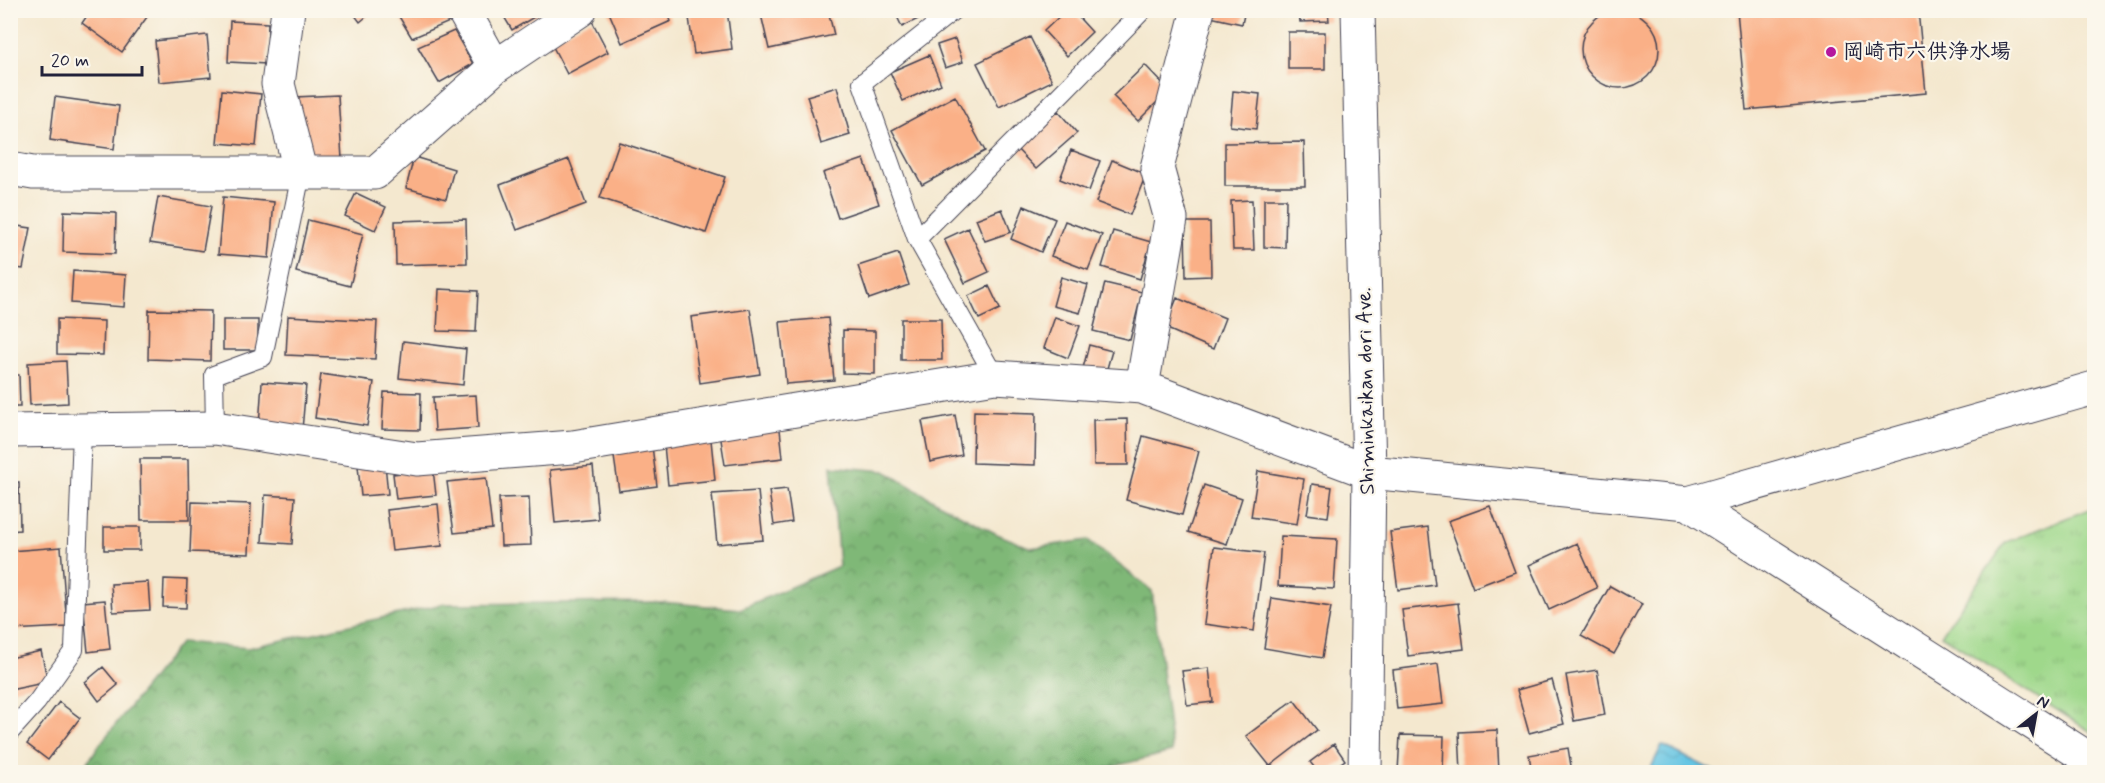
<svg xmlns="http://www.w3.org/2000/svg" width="2105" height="783" font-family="Mynerve,'Klee One',sans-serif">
  <defs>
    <pattern id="forest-crowns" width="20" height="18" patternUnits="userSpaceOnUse" patternTransform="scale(1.5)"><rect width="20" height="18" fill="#7fb877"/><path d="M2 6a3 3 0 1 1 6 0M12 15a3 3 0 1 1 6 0" fill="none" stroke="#689563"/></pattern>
    <pattern id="park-tufts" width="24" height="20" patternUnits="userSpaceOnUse" patternTransform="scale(1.5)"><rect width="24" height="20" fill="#9fd88b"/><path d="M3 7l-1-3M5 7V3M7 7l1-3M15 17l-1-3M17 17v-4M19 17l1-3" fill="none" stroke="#89b979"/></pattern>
    <pattern id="water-waves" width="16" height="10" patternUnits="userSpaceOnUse" patternTransform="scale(1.5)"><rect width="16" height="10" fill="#65c5e3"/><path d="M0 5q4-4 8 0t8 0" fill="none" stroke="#57a9c4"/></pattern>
  </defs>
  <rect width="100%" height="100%" fill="#fbf7ec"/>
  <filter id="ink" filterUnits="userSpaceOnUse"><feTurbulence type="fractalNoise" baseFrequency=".0167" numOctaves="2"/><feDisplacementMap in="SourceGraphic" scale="12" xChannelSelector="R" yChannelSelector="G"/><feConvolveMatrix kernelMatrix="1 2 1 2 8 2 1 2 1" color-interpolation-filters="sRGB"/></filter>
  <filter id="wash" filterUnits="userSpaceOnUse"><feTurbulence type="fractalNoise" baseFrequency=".008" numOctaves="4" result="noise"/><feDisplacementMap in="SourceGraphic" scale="24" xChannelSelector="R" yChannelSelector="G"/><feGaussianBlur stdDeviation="1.35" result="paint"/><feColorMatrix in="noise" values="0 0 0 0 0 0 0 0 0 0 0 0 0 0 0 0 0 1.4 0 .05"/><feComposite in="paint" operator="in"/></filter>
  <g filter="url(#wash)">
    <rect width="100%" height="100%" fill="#f4e8cf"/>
    <path fill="url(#forest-crowns)" stroke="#506d59" stroke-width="1.5" d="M831 466 885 471 938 503 997 534 1031 548 1088 540 1152 591 1172 752 1090 772H866L864 770 857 772H82L97 748 181 642 248 648 443 604 661 602 740 609 839 566Z"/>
    <path fill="url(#park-tufts)" stroke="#607d63" stroke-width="1.5" d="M2094 507V734L1941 635 2006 542Z"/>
    <path fill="url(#water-waves)" stroke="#44748f" stroke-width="1.5" d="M1662 745 1716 772H1649Z"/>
    <g id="blocks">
      <path fill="#fab087" d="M91 10H152L122 52 82 23Z
        M351 10H374L360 22Z
        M395 10H447L454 20 412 38Z
        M500 10H546L512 30Z
        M608 10H666L671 21 622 43Z
        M688 10H727L732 49 694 54Z
        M760 10H828L834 35 769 49Z
        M894 10H936L902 27Z
        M1066 10H1072L1092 32 1067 56 1044 31Z
        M1212 10H1245L1242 24 1210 17Z
        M1299 10H1328L1329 21 1300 22Z
        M1737 10H1918L1926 93 1746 110Z
        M1581 49a39 39 0 1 1 78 0a39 39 0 1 1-78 0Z
        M591 19 608 52 567 74 550 41Z
        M230 21 268 23 267 64 228 62Z
        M454 31 473 64 439 83 418 47Z
        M1288 32H1325V69H1288Z
        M207 35 211 77 159 82 155 41Z
        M1030 37 1052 81 999 107 977 63Z
        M955 39 963 62 945 68 937 45Z
        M929 55 941 84 903 101 890 72Z
        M1145 65 1169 90 1138 121 1113 96Z
        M837 87 850 135 821 144 807 96Z
        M222 90 261 94 256 146 217 143Z
        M1233 91 1260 94 1256 129 1230 126Z
        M338 95 342 159 299 162 295 97Z
        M955 96 985 151 922 185 892 130Z
        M55 97 119 106 114 149 50 140Z
        M1058 111 1077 133 1036 169 1016 148Z
        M619 142 725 177 706 233 600 198Z
        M1304 142 1305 186H1225V143Z
        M1071 150 1100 161 1089 191 1060 179Z
        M414 157 454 169 446 199 406 188Z
        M569 159 586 204 517 230 500 185Z
        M864 159 879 204 838 218 823 173Z
        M1112 160 1146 174 1130 215 1096 202Z
        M356 193 386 207 375 230 345 216Z
        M158 197 211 206 203 251 150 243Z
        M223 197 274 202 269 258 218 254Z
        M1264 199H1286L1285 248 1264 247Z
        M1252 200 1254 250H1233L1231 201Z
        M1024 206 1055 219 1041 252 1011 239Z
        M1002 209 1011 232 985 241 976 219Z
        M64 211 116 213 115 254 63 252Z
        M466 219 467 263 396 265 395 221Z
        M308 220 363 234 350 286 296 272Z
        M1065 221 1102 235 1088 270 1051 256Z
        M1185 222H1210L1211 276 1186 277Z
        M10 225 31 228 23 269 10 267Z
        M968 228 989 272 965 283 944 239Z
        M1113 231 1151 242 1140 279 1102 267Z
        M898 253 909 285 869 299 858 266Z
        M73 271 126 275 124 307 71 303Z
        M1061 277 1088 285 1080 313 1053 306Z
        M1105 283 1142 292 1130 340 1093 331Z
        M989 286 1000 309 979 319 968 296Z
        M439 289 478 291 476 332 437 331Z
        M1177 298 1225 318 1213 349 1165 328Z
        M750 309 760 374 700 383 691 317Z
        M149 310 211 311 210 361 148 359Z
        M288 316 377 321 375 359 286 355Z
        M1055 317 1080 326 1068 358 1044 348Z
        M828 318 834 380 786 384 780 322Z
        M57 319 104 321 103 355 57 354Z
        M901 319H941L942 360H901Z
        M223 320H258V350H223Z
        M843 330 875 331V374L843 373Z
        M403 341 466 349 463 385 399 378Z
        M1089 345 1112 351 1104 379 1082 372Z
        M66 361 68 403 30 405 28 363Z
        M321 374 374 382 367 426 315 418Z
        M10 375H19L20 407H10Z
        M262 382 306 385 302 430 259 426Z
        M384 392 421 393 420 430 382 429Z
        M476 395 478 428 435 431 433 397Z
        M974 411 1036 413 1035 465 973 463Z
        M955 415 962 455 930 462 922 421Z
        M1127 419 1128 465H1094L1093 420Z
        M779 420 783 458 725 465 719 427Z
        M710 430 715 480 668 485 663 435Z
        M1143 436 1199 451 1182 515 1126 500Z
        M651 438 657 486 619 491 612 443Z
        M140 459H188L189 520H141Z
        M385 464 388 494 361 496 358 466Z
        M593 466 598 519 555 523 550 470Z
        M433 469 436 495 396 499 393 474Z
        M1258 471 1304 479 1297 524 1251 517Z
        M486 478 492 529 454 533 447 482Z
        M10 482H19L20 530 10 531Z
        M1312 484 1332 487 1328 517 1307 514Z
        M1204 485 1242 498 1227 544 1188 532Z
        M787 489 792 522 774 525 769 491Z
        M758 491 763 540 717 544 712 494Z
        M265 495 295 497 292 544 262 542Z
        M529 497 531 545 501 546 499 498Z
        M192 502 251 504 249 554 190 552Z
        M438 504 442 546 392 551 387 510Z
        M1490 506 1515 572 1473 588 1448 521Z
        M104 527H140V550H104Z
        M1428 527 1435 585 1398 590 1390 532Z
        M1281 536 1337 539 1334 589 1278 586Z
        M1577 543 1597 588 1549 610 1529 565Z
        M61 547 67 627 10 630V551Z
        M1214 547 1264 553 1254 631 1204 624Z
        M164 579 187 580 186 608 163 607Z
        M148 582 150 610 113 612 111 584Z
        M1610 586 1642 604 1614 654 1581 636Z
        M1272 598 1331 607 1322 658 1264 648Z
        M105 600 110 649 88 652 83 602Z
        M1458 603 1464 649 1408 656 1402 610Z
        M41 651 48 682 10 690V658Z
        M1438 664 1443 704 1397 709 1393 670Z
        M103 667 118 685 99 701 85 682Z
        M1209 668 1213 702 1187 705 1182 671Z
        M1597 670 1605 715 1574 721 1566 675Z
        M1552 680 1564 724 1529 733 1517 690Z
        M1294 700 1317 730 1270 766 1246 736Z
        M59 702 80 718 48 760 27 744Z
        M1497 730 1499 772H1461L1459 732Z
        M1400 735 1444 736 1443 772H1398Z
        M1334 744 1345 760 1328 772H1318L1310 762Z
        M1568 748 1572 772H1532L1529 755Z"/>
    </g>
  </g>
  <g filter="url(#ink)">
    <use href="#blocks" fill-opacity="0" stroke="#424051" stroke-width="1.5"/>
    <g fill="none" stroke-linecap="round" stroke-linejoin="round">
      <defs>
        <path id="service" d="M954 10 862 83 917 239 995 377
          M917 239C992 163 1068 88 1143 10
          M215 428 214 375 263 357 301 174
          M10 732 37 702 74 650 82 431"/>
        <path id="minor" d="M288 10 278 84 301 174
          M463 10 495 67
          M1358 10 1369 472 1365 772
          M10 169 33 173H375L495 67 580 10
          M1142 387 1171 219 1157 168 1198 10
          M10 431 215 428 417 459 573 447 995 377 1142 387 1369 472 1688 503 2094 388
          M1688 503 2094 762"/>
      </defs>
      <use href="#service" stroke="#424051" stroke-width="20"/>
      <use href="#minor" stroke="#424051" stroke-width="35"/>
      <use href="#service" stroke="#fff" stroke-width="18"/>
      <use href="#minor" stroke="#fff" stroke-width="33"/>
    </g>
  </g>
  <circle fill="#b5179e" stroke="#fbf7ec" stroke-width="2" cx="1831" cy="52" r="6"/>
  <g text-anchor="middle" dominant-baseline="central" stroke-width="4.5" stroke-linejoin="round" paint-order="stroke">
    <g font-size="21" font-weight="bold" fill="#22223b" stroke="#fbf7ec" text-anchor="start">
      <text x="1843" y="52">岡崎市六供浄水場</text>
    </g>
    <g font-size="21" fill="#22223b" stroke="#fbf7ec">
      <text transform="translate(1366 391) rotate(-91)">Shiminkaikan dori Ave.</text>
    </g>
  </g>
  <rect width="2105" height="783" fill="none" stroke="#fbf7ec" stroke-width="36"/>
  <g transform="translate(2036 714) rotate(31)" stroke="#fbf7ec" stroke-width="4.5" paint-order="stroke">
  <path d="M0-4.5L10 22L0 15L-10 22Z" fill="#22223b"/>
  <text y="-9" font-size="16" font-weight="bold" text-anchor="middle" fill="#22223b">N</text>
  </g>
  <path d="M42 66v9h100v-9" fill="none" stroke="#22223b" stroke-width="3"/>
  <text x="51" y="66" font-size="18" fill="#22223b" stroke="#fbf7ec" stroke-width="4.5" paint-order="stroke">20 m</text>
</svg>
